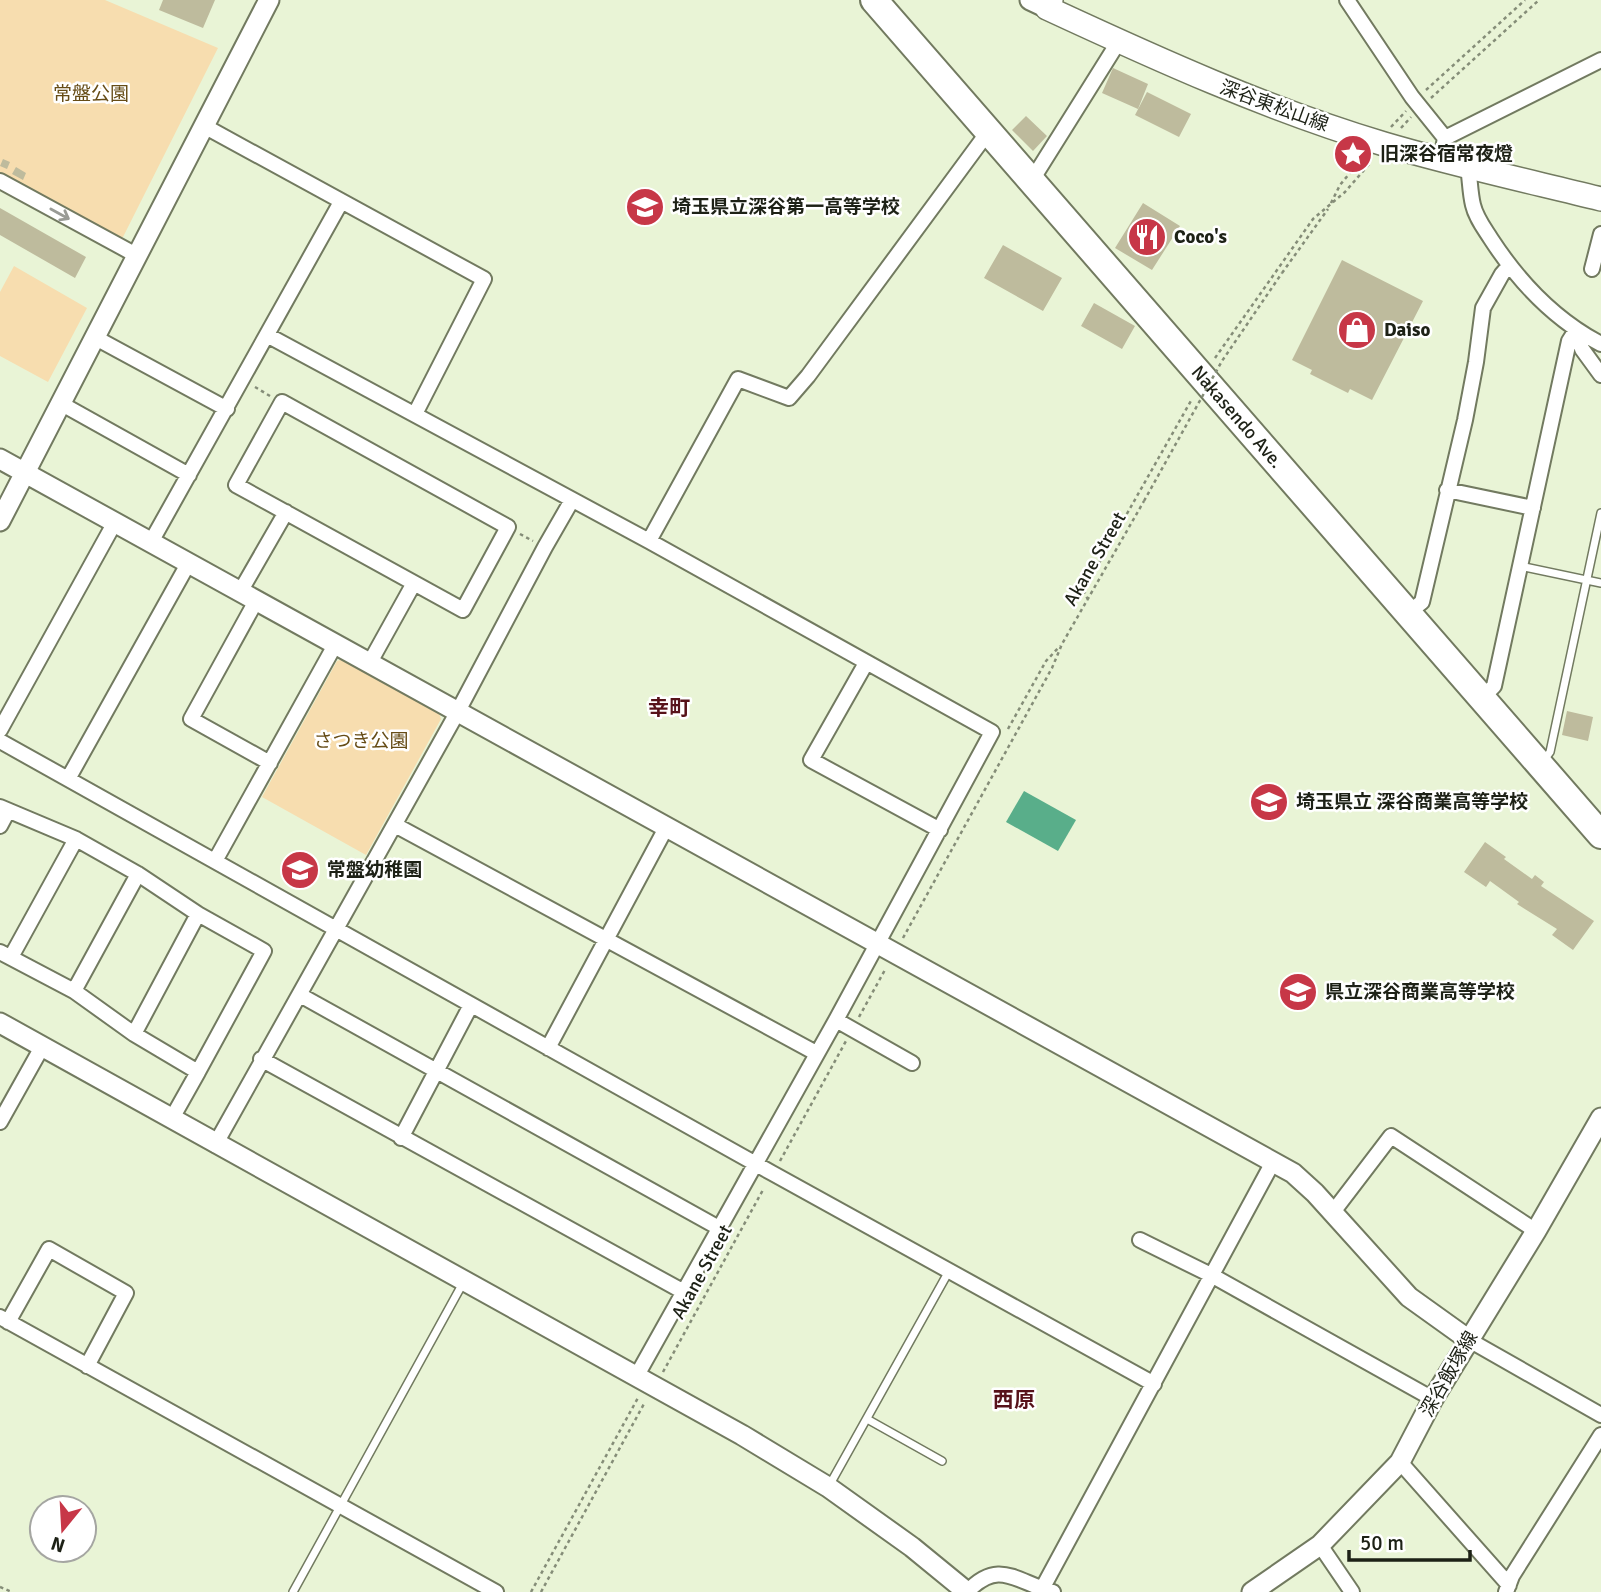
<svg xmlns="http://www.w3.org/2000/svg" width="1601" height="1592" font-family="Signika,'Noto Sans JP',sans-serif">
  <rect width="100%" height="100%" fill="#e9f4d6"/>
  <path fill="#f7ddaf" d="M0 0H105L218 48 123 237 117 238 0 172Z
    M14 266 87 308 48 382 0 356V292Z
    M343 659 438 710 441 719 366 855 262 797 337 661Z"/>
  <path fill="#59ae8a" d="M1024 791 1076 820 1058 851 1006 822Z"/>
  <path fill="#bebb9d" d="M163 0H215L203 28 159 10Z
    M1113 68 1148 84 1138 109 1102 93Z
    M1147 92 1191 114 1179 137 1135 115Z
    M1026 116 1047 136 1033 151 1012 130Z
    M3 159 10 162 7 169 0 166Z
    M16 167 26 173 23 180 12 174Z
    M1143 203 1180 226 1152 270 1115 248Z
    M0 208 86 257 75 278 0 235Z
    M1003 245 1062 278 1043 311 984 278Z
    M1342 260 1423 301 1372 400 1350 389 1348 393 1310 374 1312 370 1292 360Z
    M1094 303 1135 326 1122 349 1081 326Z
    M1567 711 1593 717 1588 741 1562 735Z
    M1485 842 1506 857 1504 859 1532 879 1535 875 1544 882 1541 886 1594 921 1573 950 1552 935 1557 929 1517 904 1519 902 1490 881 1486 887 1464 872Z"/>
  <g fill="none" stroke-linecap="round" stroke-linejoin="round">
    <defs>
      <path id="lane" d="M1520 566 1601 583
        M1544 760 1550 752 1601 513
        M867 1419 942 1461
        M829 1486 949 1271
        M293 1592 463 1283"/>
      <path id="street" d="M1347 0 1412 97 1445 138 1441 159
        M204 126 484 279 415 414
        M1445 138 1601 60
        M1468 167C1470 179 1470 193 1473 205 1476 218 1484 228 1491 239 1519 282 1555 320 1601 344
        M1032 180 1119 41
        M0 181 136 255
        M1592 269 1601 234
        M1576 330 1582 349 1601 375
        M267 335 649 541 992 732 836 1020 636 1377
        M94 337 227 409
        M282 402 508 527 463 610 236 485Z
        M60 403 189 475
        M1447 490 1533 508
        M649 541 738 379 789 398 808 376 988 132
        M151 542 341 202
        M240 592 286 512
        M256 601 191 719 270 763
        M1408 613 1422 602 1465 420 1476 362 1483 308 1502 274 1509 266
        M866 663 811 760 940 830
        M369 664 414 583
        M1482 698 1494 686 1569 341 1576 330
        M0 730 115 522
        M0 741 772 1173 1154 1384
        M68 779 188 564
        M0 807 76 839 138 874 198 914 264 951 198 1072 134 1034 74 991 0 952
        M395 825 816 1053
        M0 826 8 811
        M215 861 335 645
        M11 957 76 839
        M74 991 138 874
        M300 995 719 1228
        M836 1020 912 1063
        M134 1034 198 914
        M548 1048 667 826
        M261 1059 684 1292
        M171 1120 198 1072
        M0 1122 42 1047
        M401 1138 471 1005
        M215 1145 457 713 545 547 572 500
        M1333 1212 1391 1136 1536 1231
        M1140 1240 1211 1275 1433 1399
        M0 1317 496 1592
        M8 1322 49 1249 126 1293 87 1366
        M1469 1340 1601 1415
        M1400 1462 1509 1585
        M1320 1545 1352 1592
        M1042 1589 1273 1162
        M967 1592C999 1558 1016 1582 1053 1592
        M1506 1592 1512 1576 1601 1435"/>
      <path id="secondary" d="M1030 0 1047 8
        M0 459 1293 1173 1315 1193 1409 1297 1469 1340
        M0 521 269 0
        M0 1023 742 1435 828 1487 912 1547 967 1592
        M1252 1592 1320 1545 1400 1462 1433 1399 1536 1231 1601 1118"/>
      <path id="primary" d="M1051 0 1047 8C1157 59 1267 109 1384 144 1455 165 1528 181 1601 199"/>
      <g id="highway">
        <path id="s1" d="M874 0 1601 835"/>
      </g>
    </defs>
    <use href="#lane" stroke="#727a60" stroke-width="10"/>
    <use href="#street" stroke="#727a60" stroke-width="18"/>
    <use href="#secondary" stroke="#727a60" stroke-width="23"/>
    <use href="#primary" stroke="#727a60" stroke-width="26"/>
    <use href="#highway" stroke="#727a60" stroke-width="30"/>
    <path stroke="#858d78" stroke-width="2.5" stroke-dasharray="3.5 3.5" stroke-linecap="butt" d="M1426 90 1525 0
      M1431 98 1539 0
      M1391 127 1406 111
      M1401 128 1411 117
      M1331 203 1340 185 1363 157
      M1282 273 1328 209
      M1215 358 1313 219 1345 192 1371 162
      M255 387 270 396
      M520 534 533 541
      M1088 600 1084 591 1086 586 1192 399
      M1008 729 1046 661 1060 646
      M903 938 1052 668 1062 644 1144 501
      M859 1017 886 968
      M780 1161 846 1041
      M663 1372 764 1188
      M0 1587 12 1592
      M531 1592 639 1396
      M541 1592 645 1402"/>
    <use href="#lane" stroke="#fff" stroke-width="7"/>
    <use href="#street" stroke="#fff" stroke-width="14"/>
    <use href="#secondary" stroke="#fff" stroke-width="19"/>
    <use href="#primary" stroke="#fff" stroke-width="23"/>
    <use href="#highway" stroke="#fff" stroke-width="26"/>
    <path stroke="#858d78" stroke-width="2.5" stroke-dasharray="3.5 3.5" stroke-linecap="butt" d="M1144 501 1222 361 1282 273"/>
  </g>
  <defs><path id="oneway-shaft" d="M-6 0H5M1.5-3L5.5 0L1.5 3" fill="none" stroke-width="1.6" stroke-linecap="round" stroke-linejoin="round" transform="scale(1.75)"/></defs>
  <use stroke="#999b96" href="#oneway-shaft" transform="translate(60 214) rotate(29)"/>
  <defs>
    <symbol id="sight-disc" viewBox="-11 -11 22 22"><circle r="9.5" fill="#c73747" stroke="#fff"/><path d="M0-6L1.8-2.2L6-1.7L2.9 1.2L3.7 5.4L0 3.3L-3.7 5.4L-2.9 1.2L-6-1.7L-1.8-2.2Z" fill="#fff"/></symbol>
    <symbol id="school-disc" viewBox="-11 -11 22 22"><circle r="9.5" fill="#c73747" stroke="#fff"/><path d="M0-5L7-2L0 1L-7-2ZM-4 1L0 2.5L4 1V4Q0 6-4 4Z" fill="#fff"/></symbol>
    <symbol id="restaurant-disc" viewBox="-11 -11 22 22"><circle r="9.5" fill="#c73747" stroke="#fff"/><path d="M-5-6h1v4h1v-4h1v4h1v-4h1v5L-1.5 .5V6h-2V.5L-5-1ZM5-6V6H3V1.5H1.5Q1.5-4 5-6Z" fill="#fff"/></symbol>
    <symbol id="shop-disc" viewBox="-11 -11 22 22"><circle r="9.5" fill="#c73747" stroke="#fff"/><path d="M-5-2.5h2.3a2.7 3.5 0 0 1 5.4 0H5L5.5 6h-11ZM-1.5-2.5h3a1.5 2.3 0 0 0-3 0Z" fill="#fff"/></symbol>
  </defs>
  <g fill-rule="evenodd">
    <use href="#sight-disc" x="1331" y="132" width="44" height="44"/>
    <use href="#school-disc" x="623" y="185" width="44" height="44"/>
    <use href="#restaurant-disc" x="1125" y="215" width="44" height="44"/>
    <use href="#shop-disc" x="1335" y="308" width="44" height="44"/>
    <use href="#school-disc" x="1247" y="780" width="44" height="44"/>
    <use href="#school-disc" x="278" y="848" width="44" height="44"/>
    <use href="#school-disc" x="1276" y="970" width="44" height="44"/>
  </g>
  <g text-anchor="middle" dominant-baseline="central" stroke-width="5" stroke-linejoin="round" paint-order="stroke">
    <g font-size="19" fill="#664c16" stroke="#fff">
      <text x="91" y="94">常盤公園</text>
      <text x="361" y="741">さつき公園</text>
    </g>
    <g font-size="19" fill="#1d2116" stroke="#fff">
      <text transform="translate(1274 106) rotate(20)">深谷東松山線</text>
      <text stroke="none"><textPath href="#s1" startOffset="553">Nakasendo Ave.</textPath></text>
      <text transform="translate(1095 559) rotate(-60)">Akane Street</text>
      <text transform="translate(702 1272) rotate(-61)">Akane Street</text>
      <text transform="translate(1449 1374) rotate(-60)">深谷飯塚線</text>
    </g>
    <g font-size="19" font-weight="bold" fill="#1d2116" stroke="#fff" text-anchor="start">
      <text x="1380" y="154">旧深谷宿常夜燈</text>
      <text x="672" y="207">埼玉県立深谷第一高等学校</text>
      <text x="1174" y="237">Coco's</text>
      <text x="1384" y="330">Daiso</text>
      <text x="1296" y="802">埼玉県立 深谷商業高等学校</text>
      <text x="327" y="870">常盤幼稚園</text>
      <text x="1325" y="992">県立深谷商業高等学校</text>
    </g>
    <g font-size="21" font-weight="bold" fill="#57121a" stroke="#fff">
      <text x="669" y="708">幸町</text>
      <text x="1014" y="1400">西原</text>
    </g>
  </g>
  <g transform="translate(63 1529) rotate(198)"><circle r="33" fill="#ffffff" stroke="#a5a6a2" stroke-width="2"/>
  <path d="M0-5L12 26L0 18L-12 26Z" fill="#c73747"/>
  <text y="-10" font-size="19" font-weight="bold" text-anchor="middle" fill="#1d2116">N</text>
  </g>
  <path d="M1349 1550v10h121v-10" fill="none" stroke="#1d2116" stroke-width="3.5"/>
  <text x="1360" y="1550" font-size="21" fill="#1d2116" stroke="#ffffff" stroke-width="5" paint-order="stroke">50 m</text>
</svg>
